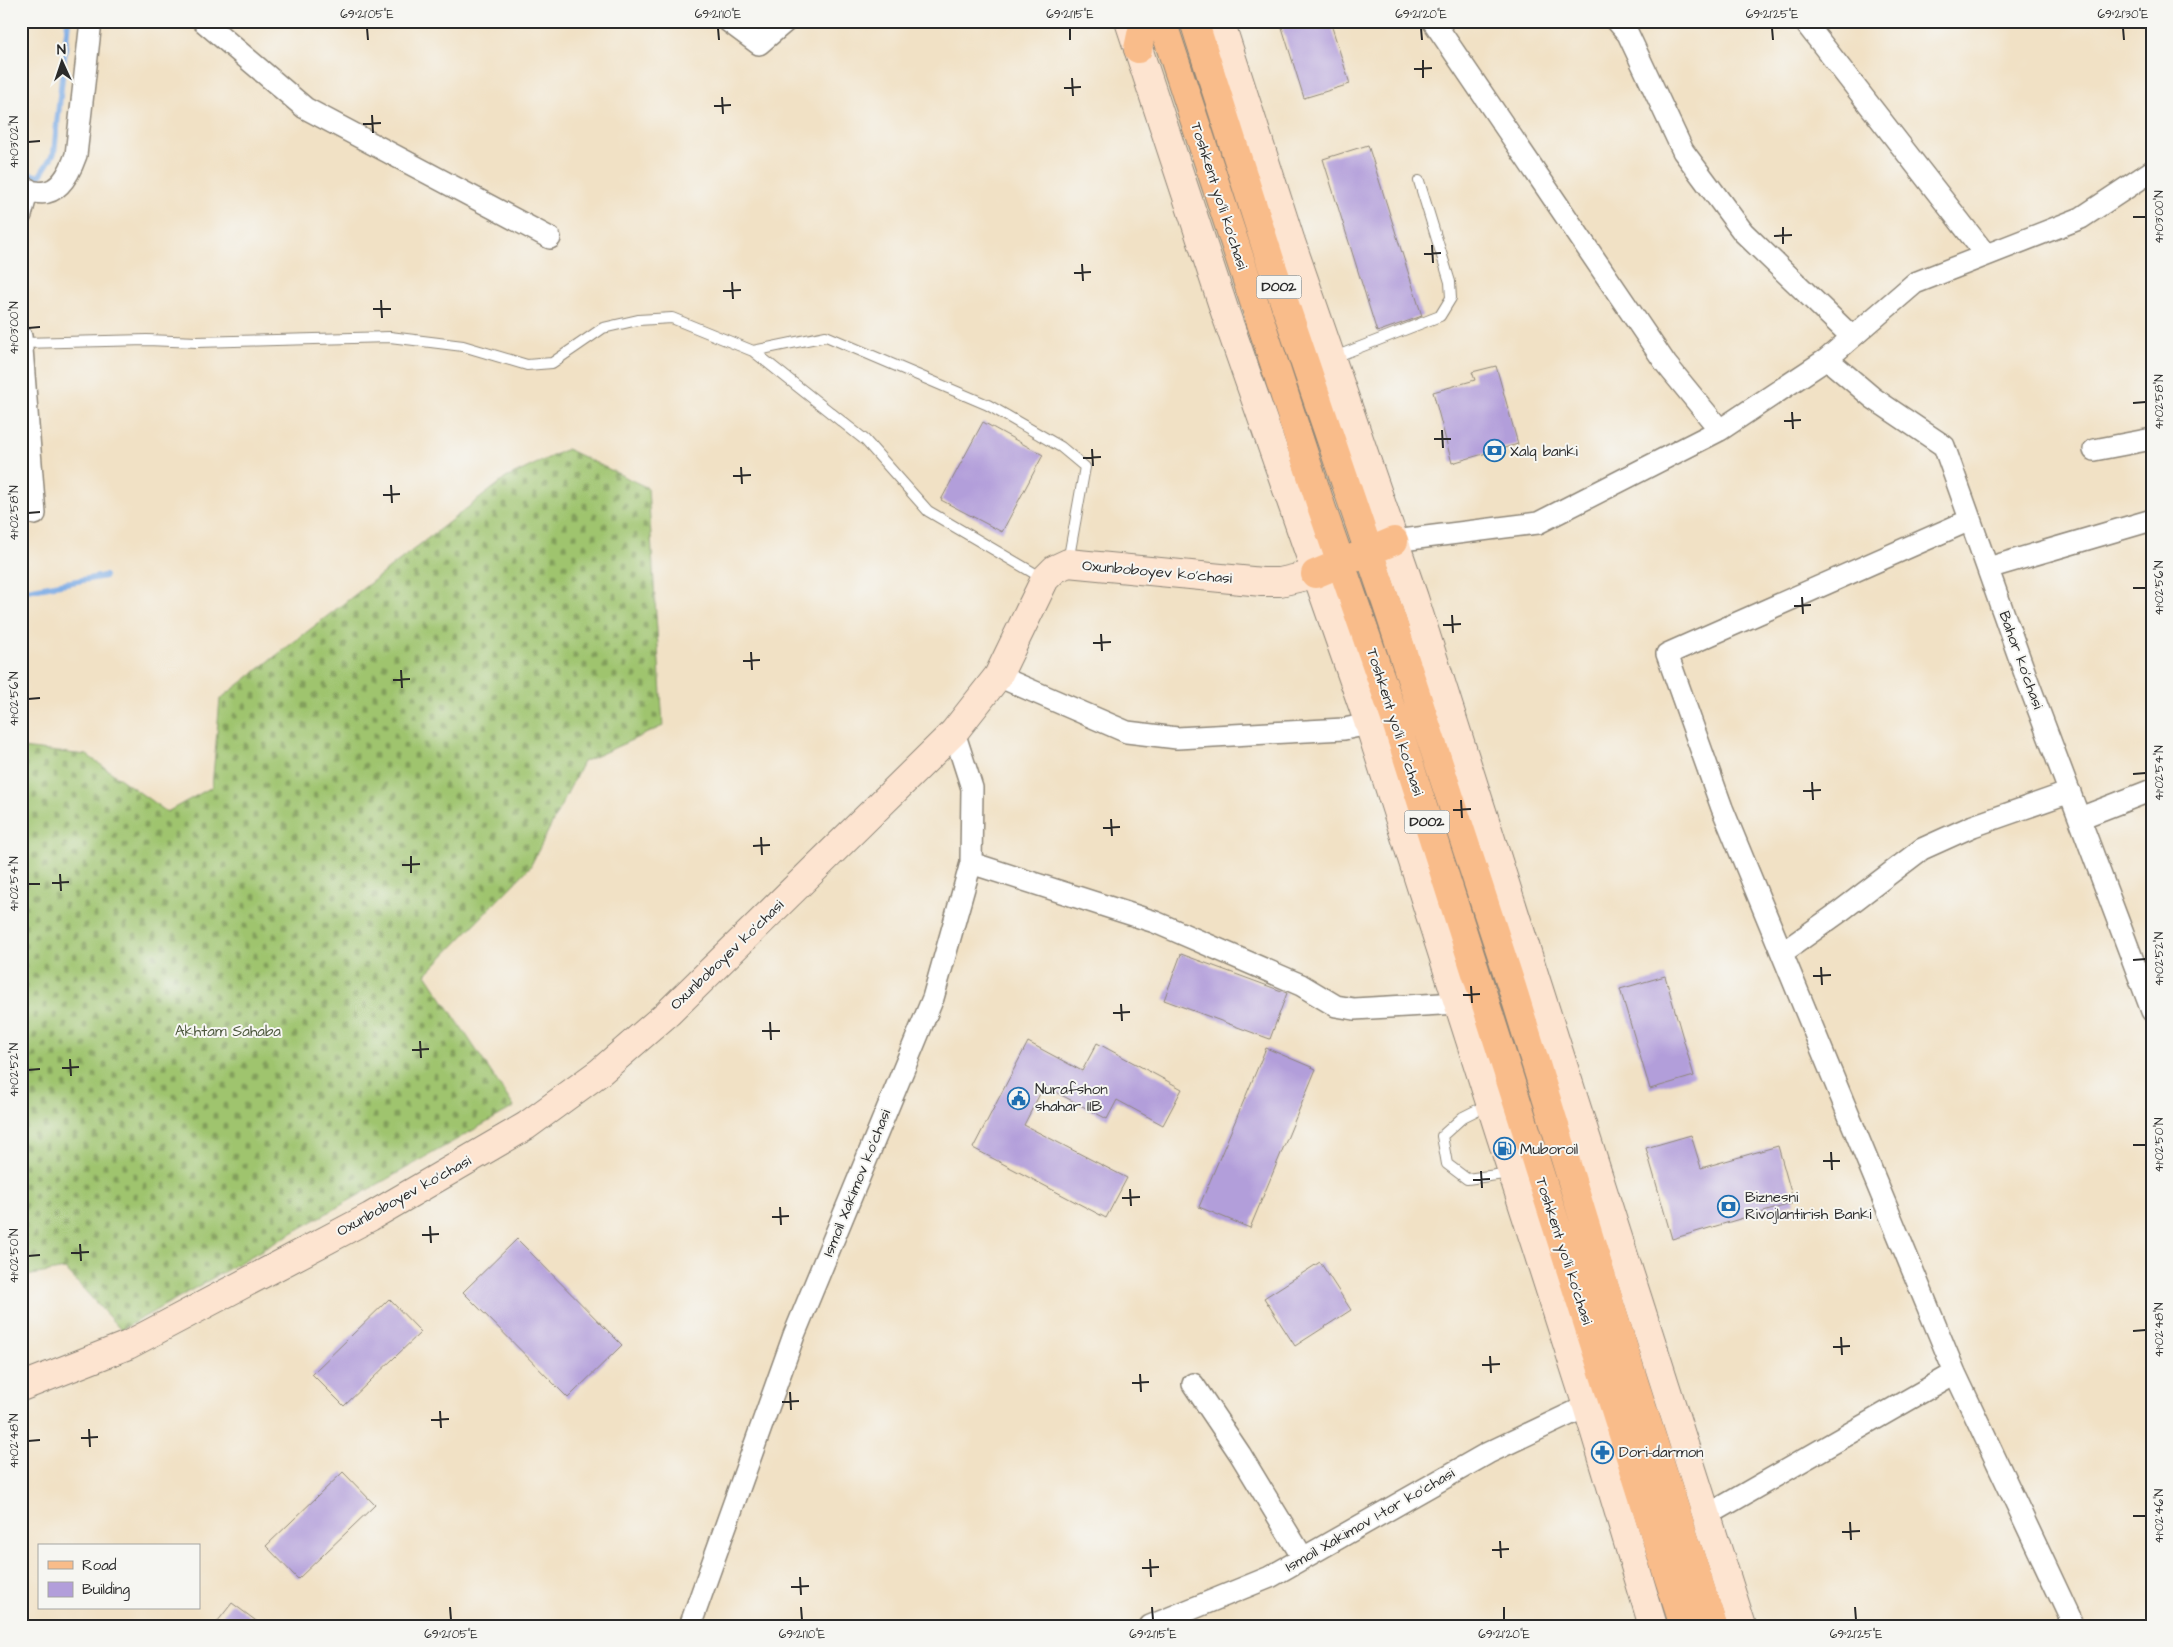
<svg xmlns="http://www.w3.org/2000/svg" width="2173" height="1647" font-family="'Architects Daughter',sans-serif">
  <defs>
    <pattern id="cemetery-stones" width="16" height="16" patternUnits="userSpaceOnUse" patternTransform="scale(1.25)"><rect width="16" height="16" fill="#9fc46e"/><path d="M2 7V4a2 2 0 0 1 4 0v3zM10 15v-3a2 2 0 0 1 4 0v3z" fill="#829f5b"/></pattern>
  </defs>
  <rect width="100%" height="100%" fill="#f6f6f2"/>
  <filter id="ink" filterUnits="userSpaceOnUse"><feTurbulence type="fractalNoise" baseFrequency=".02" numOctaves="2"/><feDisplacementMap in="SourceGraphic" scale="10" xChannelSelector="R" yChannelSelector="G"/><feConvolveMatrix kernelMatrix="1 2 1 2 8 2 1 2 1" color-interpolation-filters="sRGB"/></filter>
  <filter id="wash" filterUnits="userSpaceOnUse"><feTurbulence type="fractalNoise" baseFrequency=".0096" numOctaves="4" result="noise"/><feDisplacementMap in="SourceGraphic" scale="20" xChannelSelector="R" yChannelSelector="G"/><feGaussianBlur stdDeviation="1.12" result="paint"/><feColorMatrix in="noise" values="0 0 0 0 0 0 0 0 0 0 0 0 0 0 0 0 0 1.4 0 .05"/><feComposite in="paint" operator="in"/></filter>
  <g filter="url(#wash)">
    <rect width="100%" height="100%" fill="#f1e1c5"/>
    <path fill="url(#cemetery-stones)" stroke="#65784c" d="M567 449 648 488 663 726 583 762 530 867 426 974 514 1107 121 1330 65 1269 21 1277V748L87 755 167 812 212 787 220 699 506 478Z"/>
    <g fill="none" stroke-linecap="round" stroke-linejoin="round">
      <path stroke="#7babe5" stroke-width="6" d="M21 171 39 177 54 153 68 21
        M21 591 105 576"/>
    </g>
    <g id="blocks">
      <path fill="#b29eda" d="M1280 21H1330L1350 84 1304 98Z
        M1368 145 1422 316 1377 332 1323 159Z
        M1496 366 1518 444 1452 463 1433 392 1475 380 1472 372Z
        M983 422 1043 455 1002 532 941 500Z
        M1181 954 1287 993 1270 1039 1164 1000Z
        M1665 976 1694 1076 1650 1089 1620 989Z
        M1028 1042 1082 1071 1097 1043 1182 1089 1163 1125 1117 1100 1107 1119 1044 1086 1024 1125 1127 1178 1106 1218 973 1148Z
        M1266 1048 1316 1069 1250 1228 1199 1207Z
        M1691 1135 1701 1168 1778 1146 1794 1203 1672 1239 1646 1148Z
        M517 1239 622 1345 568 1398 463 1292Z
        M1320 1262 1351 1310 1295 1346 1264 1298Z
        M389 1299 421 1332 344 1406 312 1374Z
        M343 1472 375 1505 298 1579 266 1546Z
        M232 1603 263 1626H214Z"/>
    </g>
  </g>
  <g filter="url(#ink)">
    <use href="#blocks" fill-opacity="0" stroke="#8e8678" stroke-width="1"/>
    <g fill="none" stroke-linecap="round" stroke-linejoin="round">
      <defs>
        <path id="lane" d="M22 343 147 340 197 342 390 337 463 346 527 365 552 363 603 328 638 320 672 318 753 351 865 440 928 511 1044 579
          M753 351 826 336 988 405 1061 447 1085 467 1068 562
          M1332 358 1440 316 1451 298 1450 282 1419 181
          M1489 1104 1463 1117 1442 1136 1447 1164 1467 1179 1511 1173"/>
        <path id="street" d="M203 21 305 108 550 238
          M728 21 759 44 786 21
          M1433 21 1666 364 1720 430
          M1617 21 1628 34 1683 151 1743 232 1852 337
          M1804 21 1986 255
          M21 186C26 188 31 192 36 192 59 197 70 172 76 155L91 21
          M21 215 28 189
          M21 336 35 514
          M1827 359 1873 398 1944 446 2028 682 2152 1011
          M2094 450 2152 439
          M1970 520 1667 654 1722 808 1955 1373 2074 1626
          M1394 541 1538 523 1720 430 1827 359 1915 283 2081 218 2152 171
          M1988 568 2152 520
          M998 676 1127 732 1177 738 1344 729 1369 724
          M2080 818 2152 790
          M971 863 1155 922 1301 985 1336 1006 1354 1009 1458 1003
          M1782 953 1838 913 1922 849 1973 826 2070 792
          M1193 1384 1240 1454 1303 1558
          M1708 1515 1955 1373
          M690 1626 794 1335 933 998 971 863 972 788 954 732
          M1150 1626 1270 1577 1488 1453 1587 1406"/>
        <path id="secondary" d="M1129 21 1225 312 1369 724 1587 1406 1653 1626
          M1220 21 1291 242 1414 598 1742 1626
          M21 1387 128 1345 370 1217 526 1126 600 1072 668 1013 954 732 998 676 1045 579 1055 569 1068 563 1262 582H1280L1315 574"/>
        <path id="primary" d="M1162 21 1322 509 1395 719 1684 1626
          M1194 21 1271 263 1387 605 1512 987 1635 1385 1713 1626
          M1138 49 1144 21
          M1315 574 1394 541"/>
      </defs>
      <use href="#lane" stroke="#8e8678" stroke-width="12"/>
      <use href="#street" stroke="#8e8678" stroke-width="24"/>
      <use href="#secondary" stroke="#8e8678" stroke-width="30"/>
      <use href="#primary" stroke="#8e8678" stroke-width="30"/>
      <use href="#lane" stroke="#fff" stroke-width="10"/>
      <use href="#street" stroke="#fff" stroke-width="21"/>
      <use href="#secondary" stroke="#fde4d0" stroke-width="28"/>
      <use href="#primary" stroke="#f9bc8a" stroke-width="28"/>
    </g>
  </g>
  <path fill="none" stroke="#2b2b2b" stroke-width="2" d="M367 28 368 40M718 28 719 40M1070 28V40M1421 28 1422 40M1772 28 1773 40M2123 28 2124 40M1423 60V78M1414 69 1432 68M1072 78 1073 96M1064 88 1081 87M722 97 723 114M714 106 731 105M372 115 373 133M363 124 381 123M28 142 40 141M2133 217H2146M1783 227V244M1774 236 1792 235M1432 245 1433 263M1424 254 1441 253M1082 264 1083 281M1074 273 1091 272M732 282 733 299M723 291 741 290M381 300 382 318M373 309H391M28 328 40 327M2133 403 2146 402M1792 412 1793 429M1784 421 1801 420M1442 430 1443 448M1434 439H1451M1092 449 1093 466M1083 458 1101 457M741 467 742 484M733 476 751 475M391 485 392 503M383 495 400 494M28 513 40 512M2133 588H2146M1802 597 1803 614M1794 606 1811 605M1452 615 1453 633M1443 625 1461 624M1101 634 1102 651M1093 643 1111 642M751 652 752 670M743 661 760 660M401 670 402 688M393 680 410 679M28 699 40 698M2133 774 2146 773M1812 782 1813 800M1803 791 1821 790M1461 800 1462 818M1453 810 1471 809M1111 819 1112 836M1103 828 1120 827M761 837 762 855M753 846 770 845M411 856V873M402 865 420 864M60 874 61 891M52 883 69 882M28 884H40M2133 960 2146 959M1821 967 1822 985M1813 976 1831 975M1471 986 1472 1003M1463 995 1480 994M1121 1004 1122 1021M1113 1013 1130 1012M770 1022 771 1040M762 1031H780M420 1041 421 1058M412 1050 429 1049M70 1059 71 1076M62 1068 79 1067M28 1070 40 1069M2133 1145H2146M1831 1152 1832 1170M1823 1161H1840M1481 1171 1482 1188M1473 1180 1490 1179M1130 1189 1131 1206M1122 1198 1140 1197M780 1207 781 1225M772 1217 789 1216M430 1226 431 1243M422 1235 439 1234M80 1244 81 1261M71 1253 89 1252M28 1256 40 1255M2133 1331 2146 1330M1841 1337 1842 1355M1833 1347 1850 1346M1490 1356 1491 1373M1482 1365 1500 1364M1140 1374 1141 1392M1132 1383 1149 1382M790 1392 791 1410M782 1402 799 1401M440 1411 441 1428M431 1420 449 1419M89 1429 90 1447M81 1438 98 1437M28 1441 40 1440M2133 1516H2146M1850 1522 1851 1540M1842 1532 1860 1531M1500 1541 1501 1558M1492 1550 1509 1549M1150 1559 1151 1577M1142 1568 1159 1567M800 1577 801 1595M791 1587 809 1586M450 1607 451 1620M801 1607 802 1620M1152 1607 1153 1620M1504 1607V1620M1855 1607 1856 1620"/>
  <defs>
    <symbol id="bank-ring" viewBox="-11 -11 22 22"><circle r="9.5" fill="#f6f6f2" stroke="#1f6fb2" stroke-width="1.5"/><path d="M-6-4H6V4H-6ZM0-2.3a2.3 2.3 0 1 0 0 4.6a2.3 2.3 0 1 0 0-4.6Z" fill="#1f6fb2"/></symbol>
    <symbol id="civic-ring" viewBox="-11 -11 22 22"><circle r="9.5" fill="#f6f6f2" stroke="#1f6fb2" stroke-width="1.5"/><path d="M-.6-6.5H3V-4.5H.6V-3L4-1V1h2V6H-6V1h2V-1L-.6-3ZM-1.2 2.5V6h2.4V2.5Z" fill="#1f6fb2"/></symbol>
    <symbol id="fuel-ring" viewBox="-11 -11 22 22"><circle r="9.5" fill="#f6f6f2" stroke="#1f6fb2" stroke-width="1.5"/><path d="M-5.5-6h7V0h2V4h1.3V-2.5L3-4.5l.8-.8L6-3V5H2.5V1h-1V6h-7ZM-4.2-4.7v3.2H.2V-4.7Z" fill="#1f6fb2"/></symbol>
    <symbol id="pharmacy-ring" viewBox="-11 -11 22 22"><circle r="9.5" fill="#f6f6f2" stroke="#1f6fb2" stroke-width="1.5"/><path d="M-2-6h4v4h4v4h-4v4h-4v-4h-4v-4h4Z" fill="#1f6fb2"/></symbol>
  </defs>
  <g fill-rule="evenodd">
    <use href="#bank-ring" x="1482" y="438" width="25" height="25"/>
    <use href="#civic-ring" x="1006" y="1086" width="25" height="25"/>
    <use href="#fuel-ring" x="1492" y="1136" width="25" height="25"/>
    <use href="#bank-ring" x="1716" y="1194" width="25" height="25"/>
    <use href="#pharmacy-ring" x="1590" y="1440" width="25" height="25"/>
  </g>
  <g text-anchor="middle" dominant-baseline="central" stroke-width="4" stroke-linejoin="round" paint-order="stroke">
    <g fill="#f6f6f2" stroke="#686867" stroke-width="1">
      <rect x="1256.5" y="275.5" width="45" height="23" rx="4"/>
      <rect x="1404.5" y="810.5" width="45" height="23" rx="4"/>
    </g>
    <g font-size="14" font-weight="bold" fill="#2b2b2b">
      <text x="1279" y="287">D002</text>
      <text x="1427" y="822">D002</text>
    </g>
    <g font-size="15" fill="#2b2b2b" stroke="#f6f6f2">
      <text transform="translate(1219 196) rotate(72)">Toshkent yo'li ko'chasi</text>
      <text transform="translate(1157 572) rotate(5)">Oxunboboyev ko‘chasi</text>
      <text transform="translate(2021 660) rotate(70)">Bahor ko‘chasi</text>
      <text transform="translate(1395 722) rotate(72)">Toshkent yo'li ko'chasi</text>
      <text transform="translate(727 955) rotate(-44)">Oxunboboyev ko‘chasi</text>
      <text transform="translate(857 1183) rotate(-68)">Ismoil Xakimov ko‘chasi</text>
      <text transform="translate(404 1196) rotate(-29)">Oxunboboyev ko‘chasi</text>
      <text transform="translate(1564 1251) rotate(72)">Toshkent yo'li ko'chasi</text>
      <text transform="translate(1370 1520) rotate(-30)">Ismoil Xakimov 1-tor ko‘chasi</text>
    </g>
    <g font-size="15" fill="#2b2b2b" stroke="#f6f6f2" text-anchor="start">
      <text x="1510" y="451">Xalq banki</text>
      <text x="1035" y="1089">Nurafshon<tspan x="1035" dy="17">shahar IIB</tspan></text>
      <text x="1520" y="1149">Muboroil</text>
      <text x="1745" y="1197">Biznesni<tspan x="1745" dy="17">Rivojlantirish Banki</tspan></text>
      <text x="1619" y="1452">Dori-darmon</text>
    </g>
    <g font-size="15" fill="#4e593f" stroke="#f6f6f2">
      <text x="228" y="1031">Akhtam Sahaba</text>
    </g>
  </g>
  <rect width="2173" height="1647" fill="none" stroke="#f6f6f2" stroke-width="55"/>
  <rect x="38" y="1544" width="162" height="65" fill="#f6f6f2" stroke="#a5a5a2"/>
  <rect x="48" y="1561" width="25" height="8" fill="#f9bc8a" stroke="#a5a5a2"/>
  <text x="82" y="1570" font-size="15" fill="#2b2b2b">Road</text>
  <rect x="48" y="1582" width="25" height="15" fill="#b29eda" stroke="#a5a5a2"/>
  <text x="82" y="1594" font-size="15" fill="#2b2b2b">Building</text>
  <g transform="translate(62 62) rotate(357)" stroke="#f6f6f2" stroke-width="4" paint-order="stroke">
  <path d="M0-4L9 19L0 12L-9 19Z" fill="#2b2b2b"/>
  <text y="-8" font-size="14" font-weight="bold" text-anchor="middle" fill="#2b2b2b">N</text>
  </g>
  <rect x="28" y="28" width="2118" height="1592" fill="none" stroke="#2b2b2b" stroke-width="2"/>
  <g font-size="12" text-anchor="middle" fill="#2b2b2b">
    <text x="367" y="18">69°21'05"E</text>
    <text x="718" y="18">69°21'10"E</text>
    <text x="1070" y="18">69°21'15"E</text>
    <text x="1421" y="18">69°21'20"E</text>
    <text x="1772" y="18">69°21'25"E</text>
    <text x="2123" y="18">69°21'30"E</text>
    <text transform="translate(14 142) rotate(-90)" y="4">41°03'02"N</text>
    <text transform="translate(2159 217) rotate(-90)" y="4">41°03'00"N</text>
    <text transform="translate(14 328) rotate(-90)" y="4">41°03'00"N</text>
    <text transform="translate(2159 402) rotate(-90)" y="4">41°02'58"N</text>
    <text transform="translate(14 513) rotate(-90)" y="4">41°02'58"N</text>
    <text transform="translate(2159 588) rotate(-90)" y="4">41°02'56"N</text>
    <text transform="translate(14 699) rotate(-90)" y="4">41°02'56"N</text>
    <text transform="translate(2159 773) rotate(-90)" y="4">41°02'54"N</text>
    <text transform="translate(14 884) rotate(-90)" y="4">41°02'54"N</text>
    <text transform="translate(2159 959) rotate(-90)" y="4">41°02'52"N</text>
    <text transform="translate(14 1070) rotate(-90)" y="4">41°02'52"N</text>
    <text transform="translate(2159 1145) rotate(-90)" y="4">41°02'50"N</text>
    <text transform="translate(14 1256) rotate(-90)" y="4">41°02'50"N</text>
    <text transform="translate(2159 1330) rotate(-90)" y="4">41°02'48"N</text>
    <text transform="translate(14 1441) rotate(-90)" y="4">41°02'48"N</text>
    <text transform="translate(2159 1516) rotate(-90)" y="4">41°02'46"N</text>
    <text x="451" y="1638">69°21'05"E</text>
    <text x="802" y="1638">69°21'10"E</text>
    <text x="1153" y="1638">69°21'15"E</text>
    <text x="1504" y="1638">69°21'20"E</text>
    <text x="1856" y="1638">69°21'25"E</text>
  </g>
</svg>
